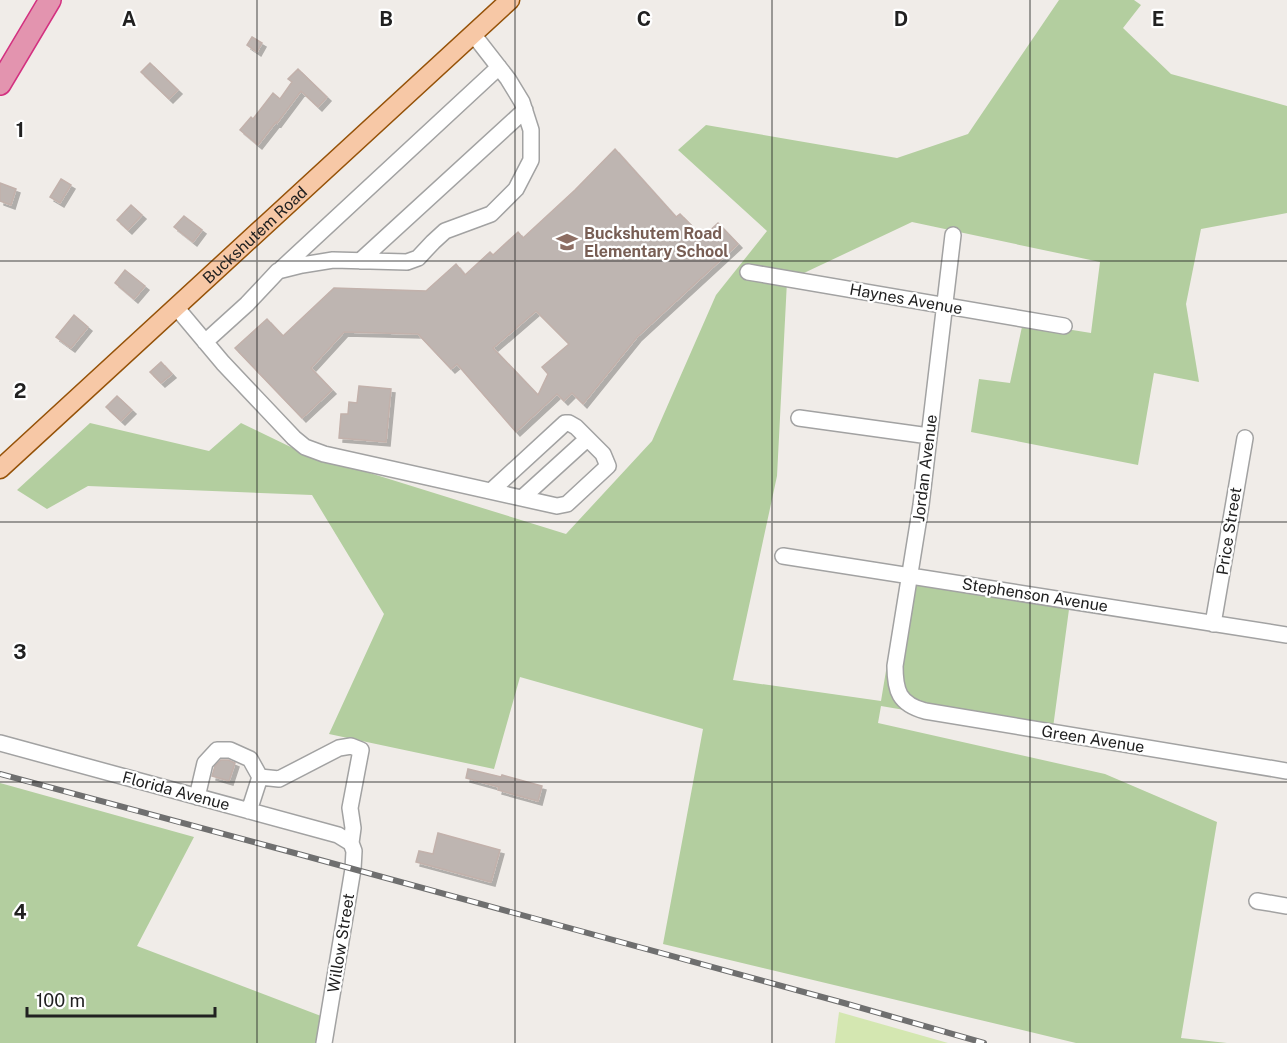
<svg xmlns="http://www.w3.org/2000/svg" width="1287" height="1043" font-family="'Public Sans',sans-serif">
  <defs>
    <filter id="shadow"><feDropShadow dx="4" dy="4" stdDeviation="0" flood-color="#0004"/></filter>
  </defs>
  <rect width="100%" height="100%" fill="#f0ece8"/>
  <path fill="#d4e7b1" d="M839 1012 948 1043H835Z"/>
  <path fill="#b3ce9f" d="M1059 0H1134L1141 5 1123 28 1171 74 1287 106V213L1201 229 1186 304 1199 382 1154 373 1138 465 971 432 979 379 1010 383 1023 322 1091 333 1100 262 912 222 787 281 777 476 733 680 881 701 902 574 1070 602 1052 735 881 706 878 723 1105 774 1217 822 1181 1038 1227 1043H1076L663 944 703 729 520 677 494 769 329 734 384 614 312 495 88 486 47 509 17 490 90 423 209 451 241 423 299 451 566 534 652 441 716 295 767 231 678 150 706 125 897 158 968 134Z
    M0 783 194 837 137 946 321 1016 317 1043H0Z"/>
  <path fill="#beb5b1" stroke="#c2b1ab" stroke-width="1.5" fill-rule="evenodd" filter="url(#shadow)" d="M252 37 262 43 257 52 247 45Z
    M150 63 178 90 169 99 141 72Z
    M298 69 327 97 318 107 301 91 277 123 276 122 258 145 240 130 251 117 253 119 273 93 280 99 292 82 288 79Z
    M615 149 676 217 680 214 703 237 718 223 738 244 637 337 583 404 572 393 564 401 557 394 516 432 457 364 451 369 418 334 344 332 311 368 332 390 302 418 235 348 267 319 283 336 334 288 426 291 456 264 465 275 490 252 493 255 518 232 523 238 575 190ZM536 311 569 344 542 367 548 374 538 395 493 348Z
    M61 179 71 185 60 203 50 197Z
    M0 183 16 189 11 205 0 201Z
    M131 205 142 215 128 230 117 220Z
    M184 216 202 230 193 242 174 227Z
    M125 270 145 286 134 299 115 283Z
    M74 315 88 327 71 348 56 337Z
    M161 362 172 374 161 383 150 372Z
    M359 386 391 389 386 442 339 438 341 414H348L349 402 357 403Z
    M117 396 132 410 121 421 106 407Z
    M221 760H228L235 763 229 781 212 776 215 766Z
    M468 769 501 777 502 775 542 786 538 801 498 790 499 787 466 778Z
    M438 833 500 850 491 882 416 862 419 851 433 854Z"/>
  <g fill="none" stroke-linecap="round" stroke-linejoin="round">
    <defs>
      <path id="minor" d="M953 235 921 505 895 666C895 691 899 704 925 711L1287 771
        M360 261 525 110
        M281 269 499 67
        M748 272 1064 326
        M176 307 223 363 294 438 305 447 324 454 557 506 567 504 608 466 603 454 576 427 569 423H565L491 491
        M205 342 247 304 278 271 302 265 333 260 407 262 418 258 433 242 445 231 491 214 516 189 531 160V130L522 102 508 79 473 34
        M799 418 929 436
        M522 498 587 439
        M783 556 1287 635
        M1213 624 1245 438
        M0 743 338 835 351 843
        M197 797 205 763 217 750H230L250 759 260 777
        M249 811 260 777 279 779 339 748 351 746 361 750 350 808 353 828 351 843
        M1257 901 1287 906
        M324 1043 353 869 354 851 351 843"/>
      <g id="major">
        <path id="s1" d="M0 469 510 0"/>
      </g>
      <path id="highway" d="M0 84 50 0"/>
    </defs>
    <use href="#minor" stroke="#a2a2a2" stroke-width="18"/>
    <use href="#major" stroke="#955208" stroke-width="21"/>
    <use href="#highway" stroke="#d33180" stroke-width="24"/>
    <use href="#minor" stroke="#fff" stroke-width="15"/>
    <use href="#major" stroke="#f7c8a6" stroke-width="18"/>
    <use href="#highway" stroke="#e394af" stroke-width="21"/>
    <defs>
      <path id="rail" d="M0 774 302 855 844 1003 984 1043"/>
    </defs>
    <use href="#rail" stroke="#6f6f6f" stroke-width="6"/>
    <use href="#rail" stroke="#fff" stroke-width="4" stroke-dasharray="11" stroke-linecap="butt"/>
  </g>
  <path fill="none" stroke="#212121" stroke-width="1.5" stroke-opacity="0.55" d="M257 0V1043M515 0V1043M772 0V1043M1030 0V1043M0 261H1287M0 522H1287M0 782H1287"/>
  <defs>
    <symbol id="school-bare" viewBox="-9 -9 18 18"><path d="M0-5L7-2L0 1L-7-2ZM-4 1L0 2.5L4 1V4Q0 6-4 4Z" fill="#8d6e63" stroke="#fff" stroke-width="2.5" paint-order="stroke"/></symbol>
  </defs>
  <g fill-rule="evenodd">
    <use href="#school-bare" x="552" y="227" width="30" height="30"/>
  </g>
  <g text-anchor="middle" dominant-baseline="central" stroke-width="4.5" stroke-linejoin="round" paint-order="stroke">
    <g font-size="16" font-weight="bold" fill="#785e54" stroke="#fff" text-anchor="start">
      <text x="584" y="233">Buckshutem Road<tspan x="584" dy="18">Elementary School</tspan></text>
    </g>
    <g font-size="16" fill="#212121" stroke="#fff">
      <text stroke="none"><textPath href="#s1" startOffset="346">Buckshutem Road</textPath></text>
      <text transform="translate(906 299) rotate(10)">Haynes Avenue</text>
      <text transform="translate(925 468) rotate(-83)">Jordan Avenue</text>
      <text transform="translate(1229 531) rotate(-81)">Price Street</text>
      <text transform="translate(1035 595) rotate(9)">Stephenson Avenue</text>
      <text transform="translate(1093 739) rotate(9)">Green Avenue</text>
      <text transform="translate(176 791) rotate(15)">Florida Avenue</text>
      <text transform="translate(341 943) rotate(-81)">Willow Street</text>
    </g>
  </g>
  <g font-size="20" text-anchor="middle" font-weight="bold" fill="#212121" stroke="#fff" stroke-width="4.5" stroke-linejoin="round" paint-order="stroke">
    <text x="129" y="26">A</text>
    <text x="386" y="26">B</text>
    <text x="644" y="26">C</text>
    <text x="901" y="26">D</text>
    <text x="1158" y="26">E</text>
    <text x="20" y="137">1</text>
    <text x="20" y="398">2</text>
    <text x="20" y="659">3</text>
    <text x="20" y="919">4</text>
  </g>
  <path d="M27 1007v9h188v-9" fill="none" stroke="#212121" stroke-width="3"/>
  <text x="36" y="1007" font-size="18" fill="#212121" stroke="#ffffff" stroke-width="4.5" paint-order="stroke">100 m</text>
</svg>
